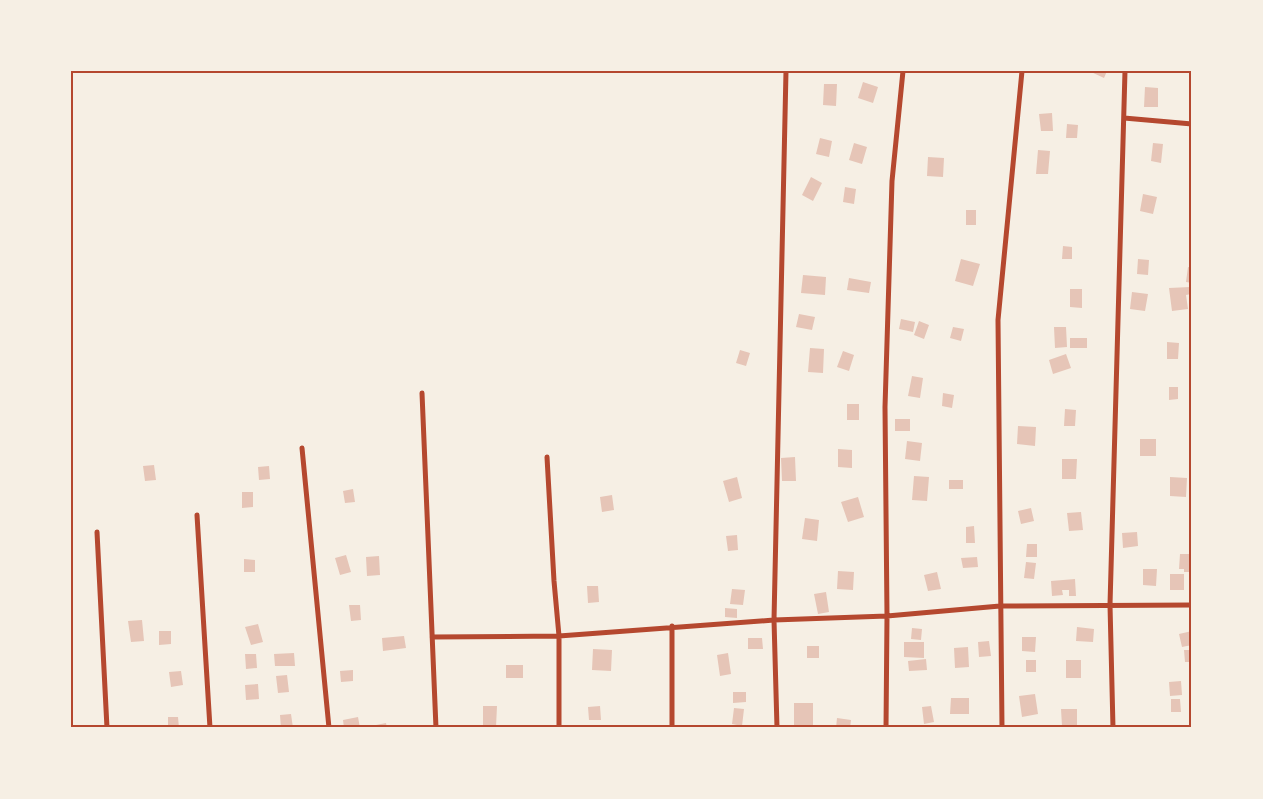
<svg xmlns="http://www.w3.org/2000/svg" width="1263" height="799" font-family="Rubik,sans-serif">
  <rect width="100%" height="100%" fill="#f6efe4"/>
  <path fill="#e6c5b7" d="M1089 71H1107L1104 78Z
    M1190 81H1192V100H1189Z
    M863 82 878 87 873 103 858 98Z
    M824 84H837L836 106 823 105Z
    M1145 87 1158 88V107H1144Z
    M1052 113 1053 131H1041L1039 114Z
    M1067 124 1078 125 1077 138H1066Z
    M820 138 832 141 829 157 816 154Z
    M854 143 867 147 862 164 849 160Z
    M1153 143 1163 144 1161 163 1151 161Z
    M1038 150 1050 151 1048 174H1036Z
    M928 157 944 158 943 177 927 176Z
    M811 177 822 183 813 201 802 195Z
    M845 187 856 189 854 204 843 202Z
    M1143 194 1157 197 1153 214 1140 211Z
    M966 210H976V225H966Z
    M1063 246 1072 247V259H1062Z
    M961 259 980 264 973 286 955 281Z
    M1138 259 1149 260 1148 275 1137 274Z
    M1188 267 1192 268V283L1186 282Z
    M803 275 826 277 825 295 801 293Z
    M849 278 871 282 869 293 847 290Z
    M1190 287 1191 294 1186 295 1188 309 1172 311 1169 288Z
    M1070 289H1082V308L1070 307Z
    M1132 292 1148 294 1145 311 1130 309Z
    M799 314 815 317 812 330 796 327Z
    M901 319 915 322 913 332 899 329Z
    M919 321 929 325 924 339 914 335Z
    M953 327 964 329 961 341 950 338Z
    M1054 327H1066L1067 347 1055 348Z
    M1070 338H1087V348H1070Z
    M1167 342 1179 343 1178 359H1167Z
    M810 348 824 349 823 373 808 372Z
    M740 350 750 353 746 366 736 363Z
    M843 351 854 355 849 371 837 367Z
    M1066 354 1071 368 1053 374 1049 360Z
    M912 376 923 378 920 398 908 396Z
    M1169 387H1178V399L1169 400Z
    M943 393 954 395 952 408 942 406Z
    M847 404H859V420H847Z
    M1065 409 1076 410 1075 426H1064Z
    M895 419H910V431H895Z
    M1018 426 1036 427 1035 446 1017 444Z
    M1140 439H1156V456H1140Z
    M907 441 922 443 920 461 905 459Z
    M838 449 852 450V468L838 467Z
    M795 457 796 481H782L781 458Z
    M1062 459H1077L1076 479H1062Z
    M154 465 156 480 145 481 143 466Z
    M269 466 270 479 259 480 258 467Z
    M914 476 929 477 927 501 912 500Z
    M737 477 742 498 729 502 723 481Z
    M1170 477 1187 478 1186 497 1170 496Z
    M949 480H963V489H949Z
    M353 489 355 502 345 503 343 491Z
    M242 492H253V507L242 508Z
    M612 495 614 510 602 512 600 497Z
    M858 497 864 517 848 522 841 502Z
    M1031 508 1034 521 1021 524 1018 511Z
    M1081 512 1083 530 1069 531 1067 513Z
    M805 518 819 520 817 541 802 539Z
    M974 526 975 543H966V527Z
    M1137 532 1138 546 1123 548 1122 533Z
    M737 535 738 550 728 551 726 536Z
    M1027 544H1037V557H1026Z
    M1180 554H1192V572H1184V569H1179Z
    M346 555 351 572 340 575 335 558Z
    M379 556 380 575 367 576 366 557Z
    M977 557 978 567 963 568 961 558Z
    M244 559 255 560V572H244Z
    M1026 562 1036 563 1034 579 1024 578Z
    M1143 569H1157L1156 586 1143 585Z
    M838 571 854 572 853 590 837 589Z
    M937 572 941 589 928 591 924 575Z
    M1170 574H1184V590H1170Z
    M1075 579 1076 596H1069V590H1062L1063 595 1052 596 1051 581Z
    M587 586H598L599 602 588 603Z
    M732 589 745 590 743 605 730 604Z
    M826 592 829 612 818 614 814 594Z
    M349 605H360L361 620 351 621Z
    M725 608 737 609V618L725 617Z
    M142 620 144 641 131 642 128 621Z
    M258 624 263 642 251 645 245 627Z
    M1077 627 1094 629 1093 642 1076 641Z
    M912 628 922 629 921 640 911 639Z
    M159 631H171V644L159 645Z
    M1192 631V645L1182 647 1179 634Z
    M404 636 406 648 383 651 382 638Z
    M1022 637H1036L1035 652 1022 651Z
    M748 638H762L763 649H748Z
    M989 641 991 656 979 657 978 642Z
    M904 642H924V658L904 657Z
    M807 646H819V658H807Z
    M968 647 969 667 955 668 954 648Z
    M593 649 612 650 611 671 592 670Z
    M1184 650H1192V662H1185Z
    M294 653 295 666H275L274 654Z
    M728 653 731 674 720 676 717 655Z
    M245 654H256L257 668 246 669Z
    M926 659 927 670 909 671 908 661Z
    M1026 660H1036V672H1026Z
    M1066 660H1081V678H1066Z
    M506 665H523V678H506Z
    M353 670V681L341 682 340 671Z
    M181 671 183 685 171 687 169 672Z
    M287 675 289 692 278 693 276 676Z
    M1181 681 1182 695 1170 696 1169 682Z
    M258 684 259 699 246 700 245 685Z
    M733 692H746V702L733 703Z
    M1035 694 1038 714 1022 717 1019 696Z
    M951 698H969V714H950Z
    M1171 699H1180L1181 712H1171Z
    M794 703H813V727H794Z
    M483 706H497L496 727H483Z
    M600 706 601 720H589L588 707Z
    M931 706 934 722 924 724 922 707Z
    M734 708 744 709 742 726 732 724Z
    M1061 709H1077V726H1062Z
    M291 714 293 728H281L280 715Z
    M168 717H178L179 728H168Z
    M358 717 360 728H344L343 720Z
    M837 718 851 720 850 728H836Z
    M386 723 387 728H376V725Z"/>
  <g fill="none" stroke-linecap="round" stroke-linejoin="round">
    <path stroke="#b5482f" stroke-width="5" d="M1124 118 1192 124
      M422 393 436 728
      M302 448 329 728
      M547 457 554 581 559 636V728
      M197 515 210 728
      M97 532 107 728
      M672 626V728
      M432 637 559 636 774 620 887 616 1000 606 1192 605
      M777 728 774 620 786 71
      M886 728 887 616 885 407 892 181 903 71
      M1002 728 998 320 1022 71
      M1113 728 1110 605 1125 71"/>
  </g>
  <rect width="1263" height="799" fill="none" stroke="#f6efe4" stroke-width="145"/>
  <rect x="72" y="72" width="1118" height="654" fill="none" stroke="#b5482f" stroke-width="2"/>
</svg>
